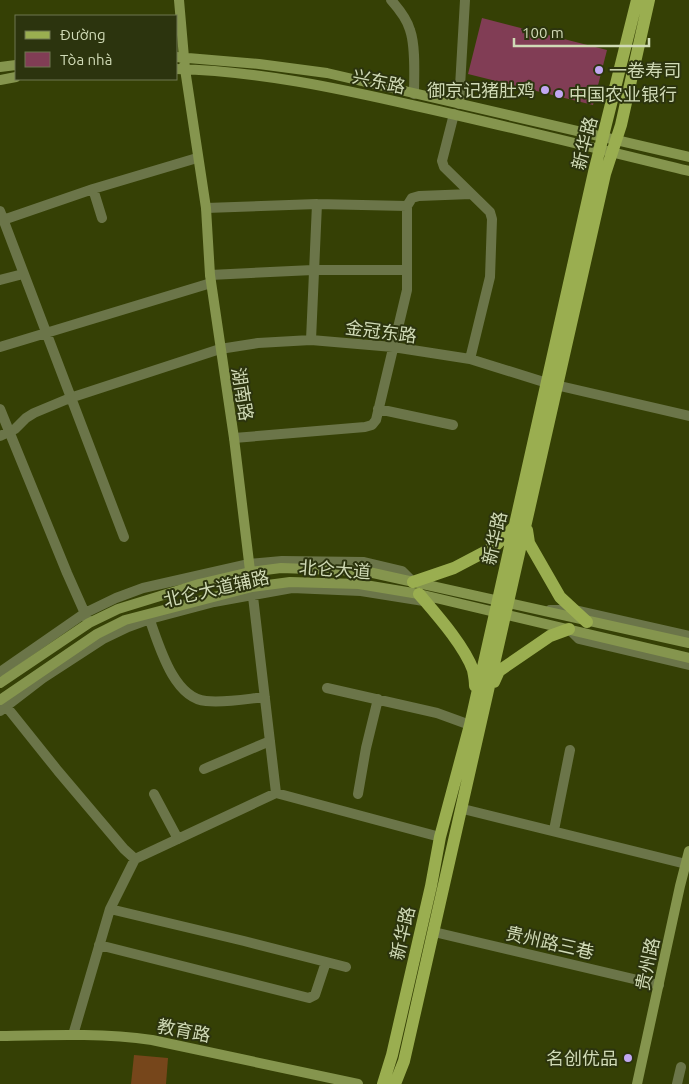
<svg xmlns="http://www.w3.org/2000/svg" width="689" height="1084" font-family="Ubuntu,'Noto Sans SC',sans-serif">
  <rect width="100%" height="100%" fill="#354005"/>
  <path fill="#76461b" d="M134 1055 168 1058 166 1084H131Z"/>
  <path fill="#813d55" d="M482 18 607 50 593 105 468 74Z"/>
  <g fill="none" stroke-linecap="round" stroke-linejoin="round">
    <path stroke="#6b7549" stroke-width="10" d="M391 0C399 9 407 19 410 30 416 47 414 76 414 94
      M459 104 465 0
      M454 114 442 161 444 167 490 212 492 219 490 277 470 359
      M93 189 102 218
      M206 208 317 204 407 206 412 198 419 196 471 194
      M0 211 124 537
      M3 220 93 189 197 158
      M210 275 313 270H407
      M0 280 23 274
      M311 340 317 204
      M0 347 211 283
      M0 409 67 573 87 618
      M378 409 453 425
      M0 436 15 429 26 418 34 413 70 398 220 349 258 343 311 340 393 347 470 359 547 383 689 416
      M234 438 365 427 372 425 376 420 407 290V206
      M252 588 276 793
      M550 610H575L689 636
      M148 615C158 641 172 698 206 701 225 703 246 699 265 697
      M569 629 579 639 689 665
      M0 672 85 613 116 598 143 588 249 564 282 561 364 562 402 571 413 582
      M327 688 437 713 470 725
      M2 701 58 771 124 849 135 859 110 909 73 1035
      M0 711 43 678 103 639 128 627 150 619 214 602 292 588 361 591 430 602
      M204 769 270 741
      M154 794 178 839
      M358 794 366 748 378 699
      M463 809 686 864
      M554 830 570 750
      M135 859 276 793 440 837
      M110 909 244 941 346 967
      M434 932 659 985
      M99 945 309 998 315 995 326 962
      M677 1084 681 1067"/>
    <path stroke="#85954e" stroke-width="10" d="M179 0 185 69 206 208 210 275 234 438 252 587
      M176 57 259 64 327 73 689 157
      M0 67 16 65
      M176 69C258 71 337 88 416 106 507 126 598 149 689 171
      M0 80 16 77
      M0 683 89 623 118 609 199 584 250 572 281 568 364 571 689 643
      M0 700 97 634 125 620 252 587 290 582 359 584 419 594 689 658
      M0 1036C51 1035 102 1033 152 1040L358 1084
      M637 1084 680 886 689 851"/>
    <path stroke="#9aae50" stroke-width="12" d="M527 530 529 543 560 597 587 622
      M413 582 454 568 494 547 515 526
      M419 594C436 614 464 645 473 670 474 675 475 681 475 686
      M494 682 499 671 550 636 569 629
      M383 1084 392 1055 431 886 440 837 470 725 594 172 637 0
      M395 1084 404 1061C473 766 538 470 605 174L621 125 649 0"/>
  </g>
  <g fill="#c2a8f3" stroke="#2c340e" stroke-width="2">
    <circle cx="599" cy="70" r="5"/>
    <circle cx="545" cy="90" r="5"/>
    <circle cx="559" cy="94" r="5"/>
    <circle cx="628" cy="1058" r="5"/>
  </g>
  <g text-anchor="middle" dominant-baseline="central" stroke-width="4" stroke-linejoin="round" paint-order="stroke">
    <g font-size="18" fill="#d0dab6" stroke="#2c340e" text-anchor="start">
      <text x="609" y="70">一卷寿司</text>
      <text x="535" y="90" text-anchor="end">御京记猪肚鸡</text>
      <text x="569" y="94">中国农业银行</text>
      <text x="618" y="1058" text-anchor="end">名创优品</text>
    </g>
    <g font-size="18" fill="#d0dab6" stroke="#2c340e">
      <text transform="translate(379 81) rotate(12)">兴东路</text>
      <text transform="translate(584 143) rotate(-76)">新华路</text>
      <text transform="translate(381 331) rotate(7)">金冠东路</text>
      <text transform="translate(243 394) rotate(81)">湖南路</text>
      <text transform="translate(494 538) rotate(-77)">新华路</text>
      <text transform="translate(335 569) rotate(4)">北仑大道</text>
      <text transform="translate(216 588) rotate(-13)">北仑大道辅路</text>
      <text transform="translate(402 933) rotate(-77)">新华路</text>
      <text transform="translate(550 942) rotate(13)">贵州路三巷</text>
      <text transform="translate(647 964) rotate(-78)">贵州路</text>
      <text transform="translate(184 1030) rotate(11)">教育路</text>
    </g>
  </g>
  <rect x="15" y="15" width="162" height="65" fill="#2c340e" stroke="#6e7651"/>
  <rect x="25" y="31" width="25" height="8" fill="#9aae50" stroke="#6e7651"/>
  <text x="60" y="40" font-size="15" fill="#d0dab6">Đường</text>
  <rect x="25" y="52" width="25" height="15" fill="#813d55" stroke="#6e7651"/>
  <text x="60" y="65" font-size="15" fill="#d0dab6">Tòa nhà</text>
  <path d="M514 38v8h135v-8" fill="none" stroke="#d0dab6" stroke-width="2.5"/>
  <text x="522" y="38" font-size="15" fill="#d0dab6" stroke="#2c340e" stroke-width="4" paint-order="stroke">100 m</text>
</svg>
